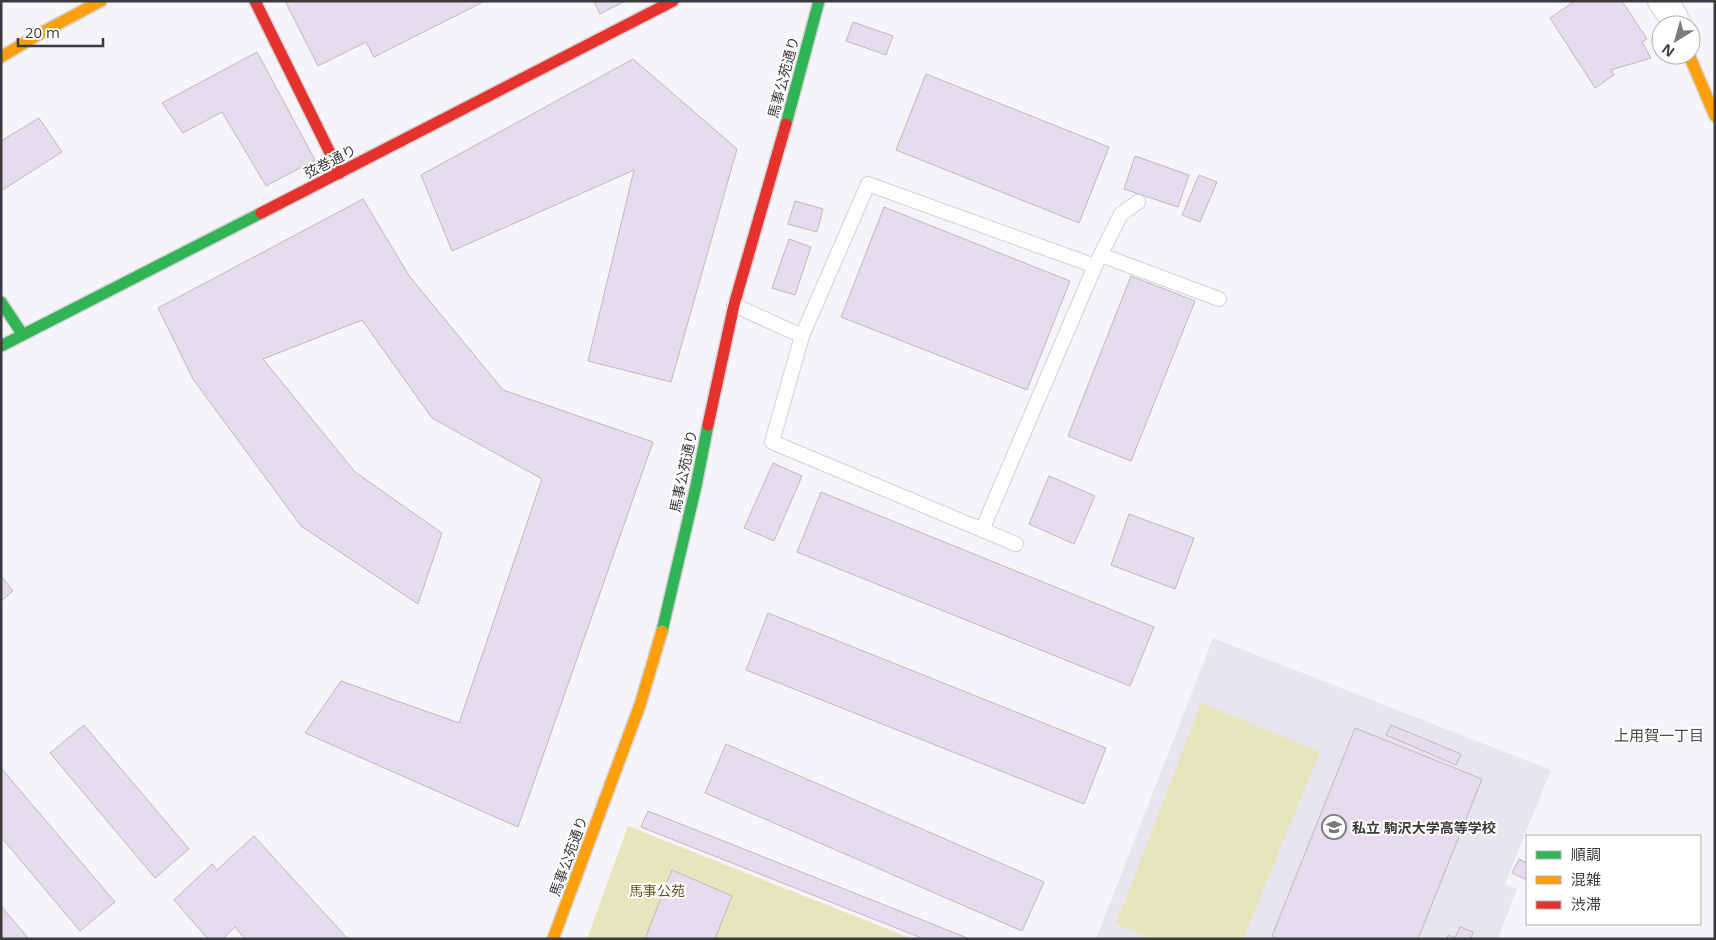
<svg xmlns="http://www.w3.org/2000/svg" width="1716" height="940" font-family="'Open Sans','Noto Sans JP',sans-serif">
  <rect width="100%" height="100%" fill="#f6f4f9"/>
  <path fill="#e8e5ef" d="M1213 638 1551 770 1505 884 1517 889 1498 939H1096Z"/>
  <path fill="#e5e6bb" d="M1201 703 1320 752 1243 939H1153L1116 924Z
    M628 826 913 939H587Z"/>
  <path fill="#e5dded" stroke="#bcbabe" d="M285 1H485L374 57 366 42 318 66Z
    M594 1H625L600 14Z
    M1575 1H1622L1647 39 1642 42 1651 58 1611 70 1614 75 1595 88 1550 18Z
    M853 22 893 36 886 55 846 41Z
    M257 52 315 160 266 186 222 112 183 133 162 103Z
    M633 59 737 149 671 382 588 361 634 170 452 251 421 175Z
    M926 74 1109 147 1079 223 896 150Z
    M39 118 62 152 1 191V141Z
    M1135 156 1189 175 1178 207 1124 189Z
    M1199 175 1217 182 1200 222 1182 215Z
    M363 199 410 277 503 390 653 442 518 827 305 733 341 681 459 723 542 479 432 418 362 320 263 359 355 472 442 533 418 604 301 526 193 379 158 308Z
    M795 201 823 209 817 232 788 224Z
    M884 207 1070 281 1027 390 841 317Z
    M789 239 811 247 795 295 772 288Z
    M1131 276 1195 301 1131 461 1068 436Z
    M773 463 802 476 774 541 744 528Z
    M1049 476 1095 496 1074 544 1029 524Z
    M821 492 1154 627 1130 686 797 552Z
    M1129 514 1194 538 1175 589 1111 565Z
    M1 576 13 591 1 601Z
    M768 613 1106 748 1084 804 746 670Z
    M84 725 189 849 155 878 50 753Z
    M1391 725 1461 754 1456 765 1386 735Z
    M1355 728 1482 779 1418 939H1278L1272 936Z
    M726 744 1044 882 1022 931 705 793Z
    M1 768 115 902 80 931 1 837Z
    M648 811 970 939H924L641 827Z
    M254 836 348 939H245L235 927 223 939H208L174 900 212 864 217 870Z
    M1519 859 1527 863V880L1512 873Z
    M672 870 732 896 715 939H645Z
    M1 906 29 939H1Z
    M1460 927 1473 932 1471 939H1447L1448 935 1455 938Z"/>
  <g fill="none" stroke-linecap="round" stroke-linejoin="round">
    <defs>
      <path id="lane" d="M1101 255 1219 299
        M734 305 802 336
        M982 530 1095 266
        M1016 544 772 442 802 336 868 184 1095 266 1121 214 1138 202"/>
      <path id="street" d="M1662 1 1671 13 1677 25"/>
      <path id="fast" d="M786 124 819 1
        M1 302 23 335
        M1 346 261 213
        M662 631 696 486 708 425"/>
      <path id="slow" d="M1689 55 1715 116
        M1 57 41 33 101 1
        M553 939 640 705 662 631"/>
      <path id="jam" d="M255 1 340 173
        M261 213 673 1
        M708 425 734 305 786 124"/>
    </defs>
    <use href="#lane" stroke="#d3d1d5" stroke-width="16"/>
    <use href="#street" stroke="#d3d1d5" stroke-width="30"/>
    <use href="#fast" stroke="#d3d1d5" stroke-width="14"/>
    <use href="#slow" stroke="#d3d1d5" stroke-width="14"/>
    <use href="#jam" stroke="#d3d1d5" stroke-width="14"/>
    <use href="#lane" stroke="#fefdfe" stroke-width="14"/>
    <use href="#street" stroke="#fefdfe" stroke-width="28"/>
    <use href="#fast" stroke="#30b455" stroke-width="11"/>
    <use href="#slow" stroke="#ff9f0a" stroke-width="11"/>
    <use href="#jam" stroke="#e5322d" stroke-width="11"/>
  </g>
  <defs>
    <symbol id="school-ring" viewBox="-11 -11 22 22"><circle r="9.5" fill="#fff" stroke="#7c7a7e" stroke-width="1.5"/><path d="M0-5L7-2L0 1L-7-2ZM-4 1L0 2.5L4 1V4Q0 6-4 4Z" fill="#7c7a7e"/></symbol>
  </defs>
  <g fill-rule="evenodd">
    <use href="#school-ring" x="1320" y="813" width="28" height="28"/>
  </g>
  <g text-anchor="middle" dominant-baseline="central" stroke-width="4" stroke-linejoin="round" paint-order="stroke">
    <g font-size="14" fill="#3a393c" stroke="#fff">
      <text transform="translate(783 77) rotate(-75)">馬事公苑通り</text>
      <text transform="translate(330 161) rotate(-27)">弦巻通り</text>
      <text transform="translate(683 471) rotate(-78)">馬事公苑通り</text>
      <text transform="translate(568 856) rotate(-70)">馬事公苑通り</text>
    </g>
    <g font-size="14" font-weight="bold" fill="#3a393c" stroke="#fff" text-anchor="start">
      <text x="1352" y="827">私立 駒沢大学高等学校</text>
    </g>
    <g font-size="14" fill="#585919" stroke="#fff">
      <text x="657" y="890">馬事公苑</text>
    </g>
    <g font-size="15" fill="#49474d" stroke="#fff">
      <text x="1659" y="735">上用賀一丁目</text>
    </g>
  </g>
  <rect width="1716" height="940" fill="none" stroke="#3a393c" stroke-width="5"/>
  <rect x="1526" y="835" width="175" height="90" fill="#ffffff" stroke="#b0b0b1"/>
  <rect x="1536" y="851" width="25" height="8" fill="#30b455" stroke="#b0b0b1"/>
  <text x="1571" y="860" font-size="15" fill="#3a393c">順調</text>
  <rect x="1536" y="876" width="25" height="8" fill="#ff9f0a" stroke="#b0b0b1"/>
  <text x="1571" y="885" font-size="15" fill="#3a393c">混雑</text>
  <rect x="1536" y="901" width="25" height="8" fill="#e5322d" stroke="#b0b0b1"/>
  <text x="1571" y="910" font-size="15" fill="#3a393c">渋滞</text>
  <g transform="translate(1676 40) rotate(217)"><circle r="24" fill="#ffffff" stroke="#b0b0b1"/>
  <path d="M0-4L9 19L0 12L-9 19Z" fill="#7c7a7e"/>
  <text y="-8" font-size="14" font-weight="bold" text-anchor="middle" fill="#3a393c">N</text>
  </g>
  <path d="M18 38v8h85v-8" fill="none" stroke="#3a393c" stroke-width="2.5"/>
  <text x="25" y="38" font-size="15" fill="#3a393c" stroke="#ffffff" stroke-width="4" paint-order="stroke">20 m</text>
</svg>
